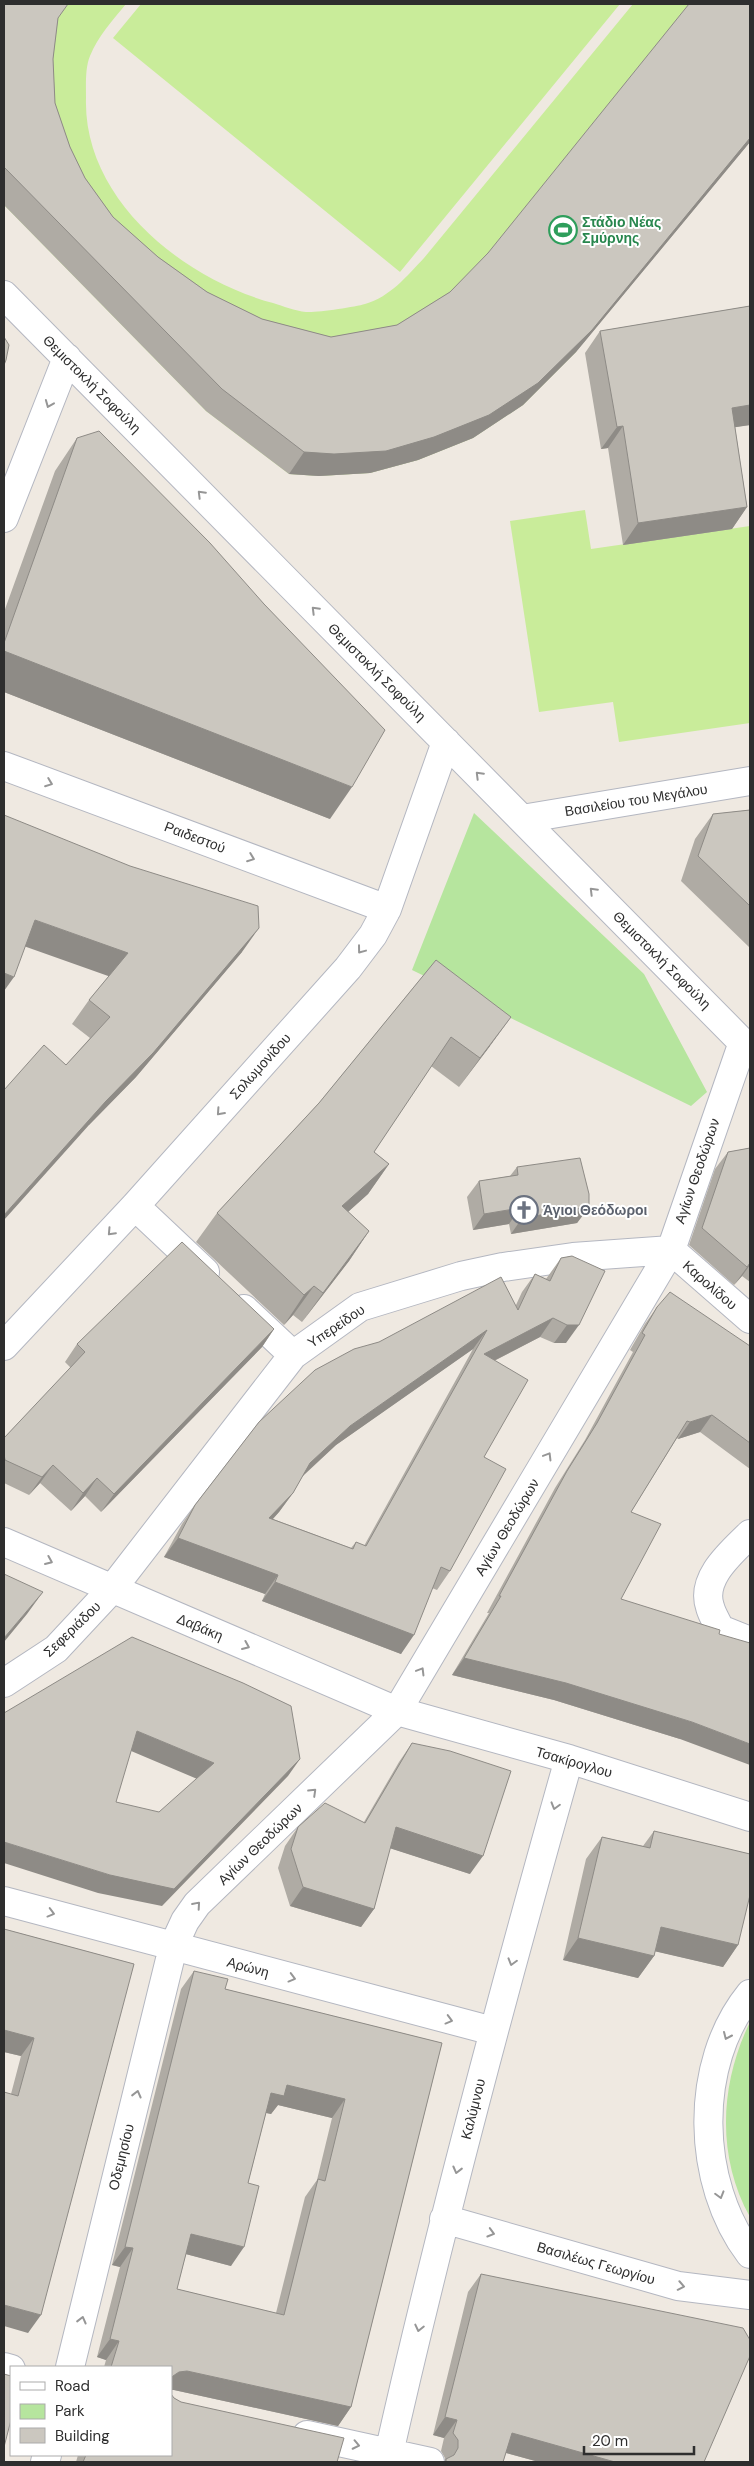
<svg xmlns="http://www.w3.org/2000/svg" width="754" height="2466" font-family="'DM Sans',sans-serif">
  <rect width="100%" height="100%" fill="#efe9e1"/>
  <path fill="#b6e59e" d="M474 813 644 974 707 1092 691 1106 412 970Z
    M750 2022V2217C716 2156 720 2083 750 2022Z"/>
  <path fill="#c9ec9a" d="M4 4H126C113 20 98 36 90 56 85 68 86 85 86 98 83 199 183 279 273 303 283 306 295 311 306 312 316 313 355 307 365 304 390 297 407 276 424 258L633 4H750L576 352 523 405 473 438 418 460 370 473 319 476 289 474 206 411 4 205Z
    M141 4H620L400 272 113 38Z
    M585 510 591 549 750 526V723L619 742 613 702 539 712 510 521Z"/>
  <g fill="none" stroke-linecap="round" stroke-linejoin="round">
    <defs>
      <path id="minor" d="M4 295 750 1050
        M4 518 67 358
        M4 766 387 909
        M522 819 750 781
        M135 1206 205 1272
        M244 1309 293 1355
        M4 1346 135 1206 348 968 373 935 387 909 446 742
        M750 1534C732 1552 700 1578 710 1607 712 1615 717 1622 720 1629L750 1641
        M4 1542 397 1711 569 1759 750 1817
        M4 1683 56 1649 112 1589 293 1355 360 1307 461 1276 503 1267 573 1257 671 1250 750 1319
        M4 1901 493 2031
        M750 1994C693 2064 696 2183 750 2254
        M444 2219 678 2286 750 2295
        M4 2367 11 2369
        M70 2367 173 1947 185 1921 197 1904 397 1711 671 1250 743 1042
        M307 2435 430 2462
        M45 2462 47 2455
        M387 2462C440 2226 503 1992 569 1759"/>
    </defs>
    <use href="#minor" stroke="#b4b7c1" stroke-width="30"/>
    <use href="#minor" stroke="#fff" stroke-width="28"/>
  </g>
  <path fill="#afaba4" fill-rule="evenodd" d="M4 4 58 18 53 59 55 103 70 147 85 178 113 217 158 257 207 292 262 319 331 337 397 325 450 292 750 4V142L576 352 523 405 473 438 418 460 370 473 319 476 289 474 206 411 4 205Z
    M750 306V425L735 427 747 507 732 529 623 545 608 448 601 449 585 353 600 331Z
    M77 438 330 819 4 692V612L55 471Z
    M750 810V948L681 881 695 839 713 814Z
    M4 815 242 952 136 1077 89 1125 66 1065 90 1038 72 1024 89 1000 109 976Z
    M436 960 490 1046 459 1087 431 1066 374 1152 389 1164 368 1194 348 1212 369 1231 349 1261 302 1322 293 1315 284 1325 196 1242 217 1213 319 1103Z
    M750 1148V1282L742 1276 734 1285 689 1245 715 1169 728 1152Z
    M517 1167 589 1207 577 1223 511 1234 509 1224 473 1230 467 1197 479 1181 510 1176Z
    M572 1256 566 1343H554L540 1337 494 1361 484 1457 450 1571 437 1590 432 1588 401 1654 262 1601 265 1594 164 1557 182 1524 195 1505 516 1305 522 1292 535 1274 546 1279 561 1258ZM473 1349 364 1546 356 1542 351 1548 273 1519 279 1512 293 1493 302 1477 336 1445Z
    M657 1307 750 1346V1469L700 1432 678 1439 677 1438 631 1512 621 1599 680 1739 554 1700 452 1675 489 1613H487L555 1488 585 1440 633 1352 630 1350 645 1324Z
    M274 1329 262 1347 101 1512 85 1496 71 1511 40 1483 29 1495 4 1483V1438L71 1368 65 1362 77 1344Z
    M412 1743 470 1874 390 1848 374 1909 361 1927 290 1906 278 1868 285 1846 298 1827 364 1822 399 1762Z
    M654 1831 738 1945 723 1967 655 1951 654 1956 638 1978 563 1960 586 1859 602 1837 643 1846Z
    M4 1929 134 1964 28 2333 11 2094 21 2056 4 2052Z
    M194 1971 225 1989 442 2043 351 2407 338 2426 174 2390H171V2367H104L106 2360 97 2357 120 2267 112 2265 181 1989ZM278 2105 332 2118 317 2180 305 2197 276 2313 177 2289 186 2254 231 2266 248 2183 266 2113 271 2114Z
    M481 2274 704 2462H539L506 2453 503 2462H444L445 2461V2458L441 2451 444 2438 433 2435 468 2292Z
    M174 2398 181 2402 337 2462H76L78 2455H171Z"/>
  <path fill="#8e8b86" d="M750 138V142L576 352 523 405 473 438 418 460 370 473 319 476 289 474 304 452Z
    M750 405V425L717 430 732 408Z
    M623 426 608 448 601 449 617 427Z
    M747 507 732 529 623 545 638 523Z
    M4 651 352 787 330 819 4 692Z
    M35 920 128 953 111 977 18 944Z
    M259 928 242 952 136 1077 89 1125 4 1220V1215Z
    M4 973 14 977 4 991Z
    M511 1017 490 1046 459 1087 480 1058Z
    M389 1164 368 1194 321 1236 342 1206Z
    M589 1207 577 1223 511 1234 522 1218Z
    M520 1208 509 1224 473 1230 484 1214Z
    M369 1231 349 1261 302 1322 323 1293Z
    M750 1263V1265L742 1276 734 1285Z
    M314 1286 293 1315 284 1325 304 1295Z
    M553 1318 540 1337 470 1373 484 1354Z
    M567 1325H579L566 1343H554Z
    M274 1329 262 1347 101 1512 114 1494Z
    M487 1330 473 1349 336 1445 296 1482 310 1463 350 1426Z
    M712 1415 700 1432 678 1439 690 1422Z
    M53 1465 40 1483 29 1495 42 1477Z
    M97 1478 85 1496 71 1511 83 1493Z
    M293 1493 279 1512 256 1537 269 1518Z
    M178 1538 278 1575 265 1594 164 1557Z
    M275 1582 414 1635 401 1654 262 1601Z
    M43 1592 27 1614 4 1642V1638Z
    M464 1658 566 1683 692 1722 750 1744V1765L680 1739 554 1700 452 1675Z
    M137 1731 214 1763 202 1781 124 1748Z
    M300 1759 288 1776 162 1906 98 1893 4 1863V1842L110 1875Z
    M396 1827 483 1856 470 1874 383 1846Z
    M303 1887 374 1909 361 1927 290 1906Z
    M661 1927 738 1945 723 1967 645 1949Z
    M578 1938 654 1956 638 1978 563 1960Z
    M4 2030 34 2038 21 2056 4 2052Z
    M287 2085 345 2099 332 2118 278 2105 271 2114 258 2111 271 2093Z
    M191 2234 244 2247 231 2266 178 2252Z
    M125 2247 133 2248 120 2267 112 2265Z
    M4 2305 41 2315 28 2333 4 2326Z
    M110 2339 119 2341 106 2360 97 2357Z
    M187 2371 351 2407 338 2426 174 2390H171V2378L173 2376 179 2372Z
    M445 2417 457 2420 444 2438 433 2435Z
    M512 2433 615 2462H539L499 2451Z"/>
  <path fill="#cbc7bf" stroke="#8e8b86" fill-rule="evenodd" d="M4 4H68L58 18 53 59 55 103 70 147 85 178 113 217 158 257 207 292 262 319 331 337 397 325 450 292 488 253 689 4H750V138L592 330 538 383 489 415 434 437 386 451 334 454 304 452 222 389 4 167Z
    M750 306V405L732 408 747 507 638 523 623 426 617 427 600 331Z
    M4 337 9 345 6 360 4 365Z
    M99 431 210 543 264 604 385 730 352 787 4 651V643L77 438Z
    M750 810V906L698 856 713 814Z
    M4 815 130 866 258 906 259 928 153 1053 106 1101 4 1215V1090L44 1045 66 1065 110 1017 89 1000 128 953 35 920 14 977 4 973Z
    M436 960 511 1017 480 1058 451 1037 374 1152 389 1164 342 1206 369 1231 323 1293 314 1286 304 1295 217 1213 319 1103Z
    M750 1148V1263L747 1267 702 1228 728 1152Z
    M580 1158 589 1194V1207L522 1218 520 1208 484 1214 479 1181 518 1175 517 1167Z
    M182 1242 274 1329 114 1494 97 1478 83 1493 53 1465 42 1477 5 1460 4 1454V1438L85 1352 77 1344Z
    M572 1256 605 1271 579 1325H567L553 1318 484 1354 528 1380 484 1457 506 1469 450 1571 441 1567 414 1635 275 1582 278 1575 178 1538 195 1505 259 1422 315 1370 354 1349 379 1342 501 1277 518 1310 535 1274 550 1281 561 1258ZM487 1330 366 1546 356 1542 353 1549 269 1518 293 1493 310 1463 350 1426Z
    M670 1292 750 1346V1443L712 1415 690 1422 687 1421 631 1512 661 1524 621 1599 720 1630 719 1634 750 1643V1744L692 1722 566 1683 464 1658 501 1596H499L567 1471 597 1423 645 1335 642 1333 657 1307Z
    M4 1574 43 1592 4 1638Z
    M132 1637 243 1683 291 1706 300 1759 174 1889 110 1875 4 1842V1713ZM137 1731 214 1763 159 1812 116 1802Z
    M412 1743 450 1751 511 1771 483 1856 396 1827 374 1909 303 1887 291 1849 298 1827 325 1803 365 1823Z
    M654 1831 750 1854V1895L738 1945 661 1927 654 1956 578 1938 602 1837 650 1848Z
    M4 1929 134 1964 41 2315 4 2305V2092L18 2096 34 2038 4 2030Z
    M194 1971 228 1979 225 1989 442 2043 351 2407 187 2371 179 2372 173 2376 171 2378V2367H111L119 2341 110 2339 133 2248 125 2247ZM287 2085 345 2099 325 2181 318 2179 284 2315 177 2289 191 2234 244 2247 259 2186 248 2183 271 2093 284 2096Z
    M481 2274 743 2328 750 2340V2356L704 2462H615L512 2433 503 2462H446V2459L454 2455 458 2448V2440L453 2433 457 2420 445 2417Z
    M4 2374 11 2376V2420L4 2447Z
    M171 2394 174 2398 181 2402 344 2438 337 2462H83L86 2455H171Z"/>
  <defs><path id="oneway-chevron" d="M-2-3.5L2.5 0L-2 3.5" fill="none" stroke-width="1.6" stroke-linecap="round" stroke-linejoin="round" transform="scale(1.25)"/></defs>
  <g stroke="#969696">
    <use href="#oneway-chevron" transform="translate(49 404) rotate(112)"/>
    <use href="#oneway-chevron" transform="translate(201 494) rotate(-135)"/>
    <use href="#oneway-chevron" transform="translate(315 610) rotate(-135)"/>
    <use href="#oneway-chevron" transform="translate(479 775) rotate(-135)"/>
    <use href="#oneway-chevron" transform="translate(49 783) rotate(21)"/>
    <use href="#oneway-chevron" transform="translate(251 858) rotate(21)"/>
    <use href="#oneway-chevron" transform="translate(593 891) rotate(-135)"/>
    <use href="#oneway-chevron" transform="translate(361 950) rotate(127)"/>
    <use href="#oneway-chevron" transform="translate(220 1112) rotate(132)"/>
    <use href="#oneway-chevron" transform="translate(111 1232) rotate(133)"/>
    <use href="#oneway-chevron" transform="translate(548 1456) rotate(-59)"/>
    <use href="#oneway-chevron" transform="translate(49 1561) rotate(23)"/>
    <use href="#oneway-chevron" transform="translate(246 1646) rotate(23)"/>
    <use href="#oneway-chevron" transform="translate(421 1671) rotate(-59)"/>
    <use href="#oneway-chevron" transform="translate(313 1792) rotate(-44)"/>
    <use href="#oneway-chevron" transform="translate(555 1806) rotate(106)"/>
    <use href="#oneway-chevron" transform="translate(197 1905) rotate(-49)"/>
    <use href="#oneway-chevron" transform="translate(51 1913) rotate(15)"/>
    <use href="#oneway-chevron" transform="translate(512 1962) rotate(106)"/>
    <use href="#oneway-chevron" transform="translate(292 1978) rotate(15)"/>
    <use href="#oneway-chevron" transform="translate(449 2020) rotate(15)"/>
    <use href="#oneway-chevron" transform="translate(727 2036) rotate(114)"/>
    <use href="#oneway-chevron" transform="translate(137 2094) rotate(-76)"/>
    <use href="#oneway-chevron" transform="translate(457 2170) rotate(104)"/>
    <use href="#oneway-chevron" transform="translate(720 2195) rotate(74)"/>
    <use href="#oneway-chevron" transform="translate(491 2233) rotate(16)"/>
    <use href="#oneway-chevron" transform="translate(681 2286) rotate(11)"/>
    <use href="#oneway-chevron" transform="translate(82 2320) rotate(-76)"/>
    <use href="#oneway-chevron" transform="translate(419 2328) rotate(103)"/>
    <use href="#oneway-chevron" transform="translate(356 2445) rotate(12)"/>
  </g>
  <defs>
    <symbol id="stadium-ring" viewBox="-11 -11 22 22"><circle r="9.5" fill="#fff" stroke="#2e9e5b" stroke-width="1.5"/><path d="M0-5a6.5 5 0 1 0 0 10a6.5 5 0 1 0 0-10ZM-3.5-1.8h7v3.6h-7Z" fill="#2e9e5b"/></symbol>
    <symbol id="church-ring" viewBox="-11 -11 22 22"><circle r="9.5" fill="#fff" stroke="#6b7280" stroke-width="1.5"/><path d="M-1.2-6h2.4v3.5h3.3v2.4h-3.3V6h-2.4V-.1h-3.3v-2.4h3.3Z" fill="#6b7280"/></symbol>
  </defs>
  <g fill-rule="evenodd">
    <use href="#stadium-ring" x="547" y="214" width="32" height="32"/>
    <use href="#church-ring" x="508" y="1194" width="32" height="32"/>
  </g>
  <g text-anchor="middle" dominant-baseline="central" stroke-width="4" stroke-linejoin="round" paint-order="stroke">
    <g font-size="14" font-weight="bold" fill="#27864d" stroke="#fff" text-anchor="start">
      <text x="582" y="222">Στάδιο Νέας<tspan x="582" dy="16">Σμύρνης</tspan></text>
    </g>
    <g font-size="14" fill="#2e2e2e" stroke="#fff">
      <text transform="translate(92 384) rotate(45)">Θεμιστοκλή Σοφούλη</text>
      <text transform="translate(377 672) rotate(45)">Θεμιστοκλή Σοφούλη</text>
      <text transform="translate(636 800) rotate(-9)">Βασιλείου του Μεγάλου</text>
      <text transform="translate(195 837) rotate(21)">Ραιδεστού</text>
      <text transform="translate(662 960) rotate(45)">Θεμιστοκλή Σοφούλη</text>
      <text transform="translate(260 1066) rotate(-48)">Σολωμονίδου</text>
      <text transform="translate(697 1171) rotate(-71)">Αγίων Θεοδώρων</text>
      <text transform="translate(710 1285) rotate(41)">Καρολίδου</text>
      <text transform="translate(336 1326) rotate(-34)">Υπερείδου</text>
      <text transform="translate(507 1527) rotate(-59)">Αγίων Θεοδώρων</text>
      <text transform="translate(200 1627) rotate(23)">Δαβάκη</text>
      <text transform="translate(72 1629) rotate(-44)">Σεφεριάδου</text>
      <text transform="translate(574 1762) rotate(16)">Τσακίρογλου</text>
      <text transform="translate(260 1844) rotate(-44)">Αγίων Θεοδώρων</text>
      <text transform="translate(248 1967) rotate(15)">Αρώνη</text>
      <text transform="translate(473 2109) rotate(-76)">Καλύμνου</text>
      <text transform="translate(121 2157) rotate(-76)">Οδεμησίου</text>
      <text transform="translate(596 2263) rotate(16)">Βασιλέως Γεωργίου</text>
    </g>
    <g font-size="14" font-weight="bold" fill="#5b616d" stroke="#fff" text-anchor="start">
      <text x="543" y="1210">Άγιοι Θεόδωροι</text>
    </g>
  </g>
  <rect width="754" height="2466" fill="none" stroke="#2e2e2e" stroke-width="10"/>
  <rect x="10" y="2366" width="162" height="90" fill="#ffffff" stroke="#ababab"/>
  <rect x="20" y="2382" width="25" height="8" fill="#ffffff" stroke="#ababab"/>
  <text x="55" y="2391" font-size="15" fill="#2e2e2e">Road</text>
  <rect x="20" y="2404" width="25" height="15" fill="#b6e59e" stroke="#ababab"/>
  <text x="55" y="2416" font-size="15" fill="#2e2e2e">Park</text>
  <rect x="20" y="2428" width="25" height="15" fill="#cbc7bf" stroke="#ababab"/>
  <text x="55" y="2441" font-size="15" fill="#2e2e2e">Building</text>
  <path d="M584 2446v8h110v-8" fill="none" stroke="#2e2e2e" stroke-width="2.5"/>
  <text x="592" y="2446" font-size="15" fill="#2e2e2e" stroke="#ffffff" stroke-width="4" paint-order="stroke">20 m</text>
</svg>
